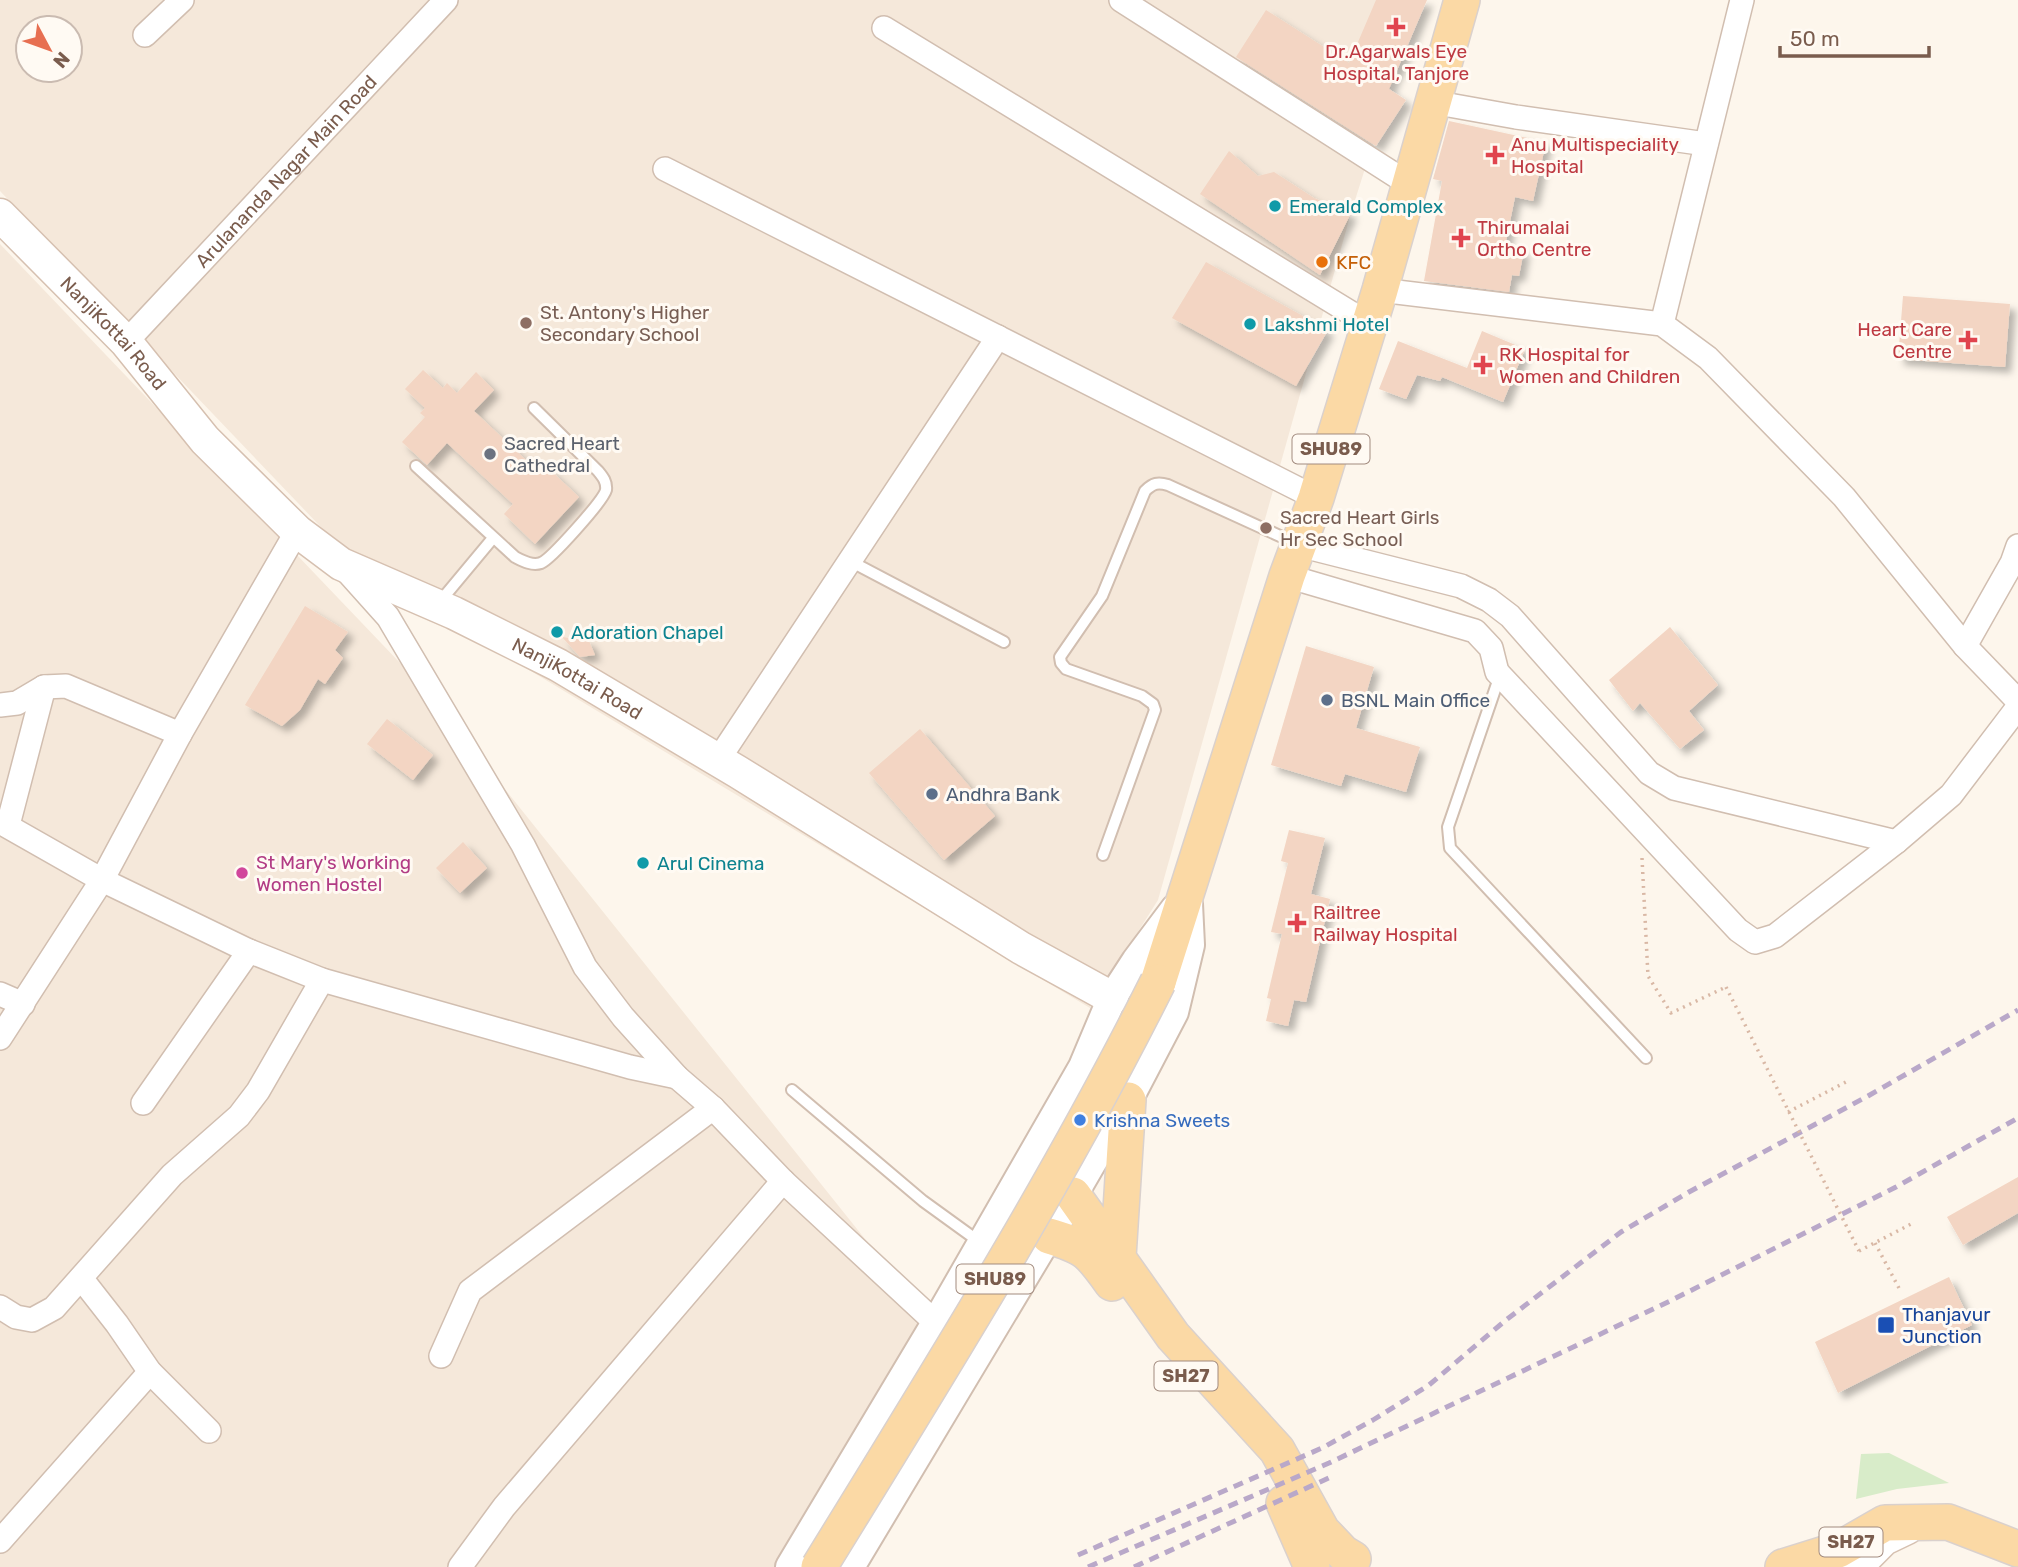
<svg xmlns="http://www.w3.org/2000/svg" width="2018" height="1567" font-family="Rubik,sans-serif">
  <defs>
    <filter id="shadow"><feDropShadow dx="6" dy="6" stdDeviation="3.5" flood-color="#0004"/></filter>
  </defs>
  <rect width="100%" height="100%" fill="#fdf6ec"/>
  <path fill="#f5e8da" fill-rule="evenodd" d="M0 0H1418L1351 213 1158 900 1090 1008 360 568 0 191ZM28 28H70V70H28Z
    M0 244 424 688 929 1319 774 1567H0Z"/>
  <path fill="#d8ecc9" d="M1889 1453 1949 1483 1897 1489 1856 1499 1861 1454Z"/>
  <path fill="#f3d5c3" filter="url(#shadow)" d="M1376 0H1427L1389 89 1406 100 1376 146 1236 57 1266 10 1349 63Z
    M1449 121 1546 142 1533 201 1515 197 1505 246 1524 250 1519 276 1512 275 1509 292 1424 281 1442 181 1433 179Z
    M1229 151 1258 176 1274 172 1314 198 1351 213 1320 275 1200 194Z
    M1206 262 1328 330 1296 386 1172 318Z
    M1903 296 2010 304 2005 367 1898 359Z
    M1482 331 1525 349 1503 402 1442 377 1440 381 1417 375 1406 399 1379 389 1398 341 1467 368Z
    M423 370 443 388 447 383 457 393 476 372 494 390 474 411 542 475 548 468 579 497 535 544 504 514 513 504 447 443 427 465 402 442 425 417 420 413 425 408 405 389Z
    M305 606 348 632 335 650 343 658 325 684 318 679 300 710 282 726 245 705Z
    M1670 627 1718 685 1689 711 1704 730 1680 749 1640 703 1633 711 1609 680Z
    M562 637 589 641 595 655 580 657Z
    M1306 646 1374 667 1356 728 1420 747 1406 792 1345 774 1341 786 1271 765Z
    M387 719 433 755 413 780 367 744Z
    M920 729 995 816 944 860 869 773Z
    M1289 830 1325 838 1311 894 1330 899 1306 1002 1294 1000 1288 1026 1266 1021 1271 999 1267 998 1282 934 1271 932 1288 863 1281 861Z
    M463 842 487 868 460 893 436 868Z
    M2018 1177V1213L1963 1245 1947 1217Z
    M1949 1277 1972 1325 1838 1393 1815 1342Z"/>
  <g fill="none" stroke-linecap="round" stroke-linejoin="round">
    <defs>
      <path id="service" d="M416 466 515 557C523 561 532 566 541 563 551 559 603 501 606 490 607 482 603 477 598 471L534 408
        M850 561 1004 642
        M438 604 493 538
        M1500 675 1448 827 1450 848 1646 1058
        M1103 855 1155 710 1153 704 1142 696 1066 669 1061 663 1060 657 1102 596 1145 491C1153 483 1158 482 1168 485L1293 542
        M792 1090 923 1201 981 1243"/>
      <g id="minor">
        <path d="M1121 0 1409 184"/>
        <path d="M884 28 1369 324"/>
        <path d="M145 35 182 0"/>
        <path d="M1432 102 1516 117 1706 144"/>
        <path d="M665 169 1316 498"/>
        <path d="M1380 290 1662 324 1708 358 1844 497 1965 646 2018 701"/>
        <path d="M1662 324 1742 0"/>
        <path id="s1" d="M126 342 446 0"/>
        <path d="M1299 545 1461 586 1489 600 1510 616 1649 773 1674 788 1896 842"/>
        <path d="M345 569 388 617 523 845 585 967 623 1017 677 1077 713 1108 783 1181 936 1323 951 1332"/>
        <path d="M1287 576 1475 631 1491 648 1497 672 1500 675 1738 930 1755 942 1775 936 1896 842 1951 795 2018 707"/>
        <path d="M1965 646 2012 563 2018 546"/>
        <path d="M0 705 17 703 44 687 66 686 180 734"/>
        <path d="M718 760 998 337"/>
        <path d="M0 822 102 880 249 951 322 980 630 1067 677 1077"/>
        <path d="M8 825 44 687"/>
        <path d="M0 994 23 1004"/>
        <path d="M0 1038 102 880 180 734 297 531"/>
        <path d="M143 1103 249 951"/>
        <path d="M81 1278 117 1324 150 1372 209 1431"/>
        <path d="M0 1307 16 1317 32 1320 54 1308 172 1175 239 1116 258 1091 322 980"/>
        <path d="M441 1356 470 1291 713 1108"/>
        <path d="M0 1541 150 1372"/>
        <path d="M460 1567 504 1507 783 1181"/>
      </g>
      <path id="tertiary" d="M790 1567 936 1323 1083 1067 1112 998 1136 961 1175 909
        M850 1567 1073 1195 1128 1100 1174 1012 1190 945 1188 904"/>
      <g id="secondary">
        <path id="s2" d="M0 215 126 342 205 440 297 531 341 564 454 613 558 665 738 772 1021 948 1112 998"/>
        <path d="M1856 1567 1884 1539 1907 1528"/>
      </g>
      <path id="primary" d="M1158 982 1287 576 1316 498 1380 290 1462 0
        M1073 1195 1173 1336 1277 1450 1322 1531 1343 1553 1353 1559
        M1049 1236C1086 1247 1090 1252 1112 1283
        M1118 1257 1128 1100
        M1284 1503 1312 1567
        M1783 1567 1838 1550 1885 1523 1948 1522 2018 1549"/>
    </defs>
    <use href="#service" stroke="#d1beb0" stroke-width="14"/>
    <use href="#minor" stroke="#d1beb0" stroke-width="26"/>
    <use href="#tertiary" stroke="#d1beb0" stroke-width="32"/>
    <use href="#secondary" stroke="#d6c0b0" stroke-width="35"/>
    <use href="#primary" stroke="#dad1cd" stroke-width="38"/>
    <path stroke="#d9b8a5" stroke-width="3.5" stroke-dasharray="2 5" stroke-linecap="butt" d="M1642 858 1648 976 1671 1013 1726 987
      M1788 1112 1846 1082
      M1875 1243 1900 1290
      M1859 1251 1913 1223"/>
    <use href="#service" stroke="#fff" stroke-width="10"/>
    <use href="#minor" stroke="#fff" stroke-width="23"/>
    <use href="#tertiary" stroke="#fff" stroke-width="28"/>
    <use href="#secondary" stroke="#fff" stroke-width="32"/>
    <use href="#primary" stroke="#fbd9a5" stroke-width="35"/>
    <path stroke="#b9a8c9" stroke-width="5" stroke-dasharray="10 7" stroke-linecap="butt" d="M1078 1555 1322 1448 1373 1420 1429 1385 1506 1320 1621 1232 1689 1192 1868 1096 2018 1010
      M1088 1567 1329 1463 1670 1301 1896 1187 2018 1118
      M1134 1567 1333 1476"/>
    <defs>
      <path id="primary-bridge" d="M819 1567C937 1375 1057 1184 1158 982"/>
    </defs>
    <use href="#primary-bridge" stroke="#dad1cd" stroke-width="38" stroke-linecap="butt"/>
    <path stroke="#d9b8a5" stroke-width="3.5" stroke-dasharray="2 5" stroke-linecap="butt" d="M1726 987 1859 1251"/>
    <use href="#primary-bridge" stroke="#fbd9a5" stroke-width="35"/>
  </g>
  <g fill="#e0444e" stroke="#fffaf3" stroke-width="2.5">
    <path d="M1392.5 16.5h7v7h7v7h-7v7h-7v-7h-7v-7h7z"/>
    <path d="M1491.5 144.5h7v7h7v7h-7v7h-7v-7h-7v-7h7z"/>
    <path d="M1457.5 227.5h7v7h7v7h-7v7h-7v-7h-7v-7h7z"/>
    <path d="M1964.5 329.5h7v7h7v7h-7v7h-7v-7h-7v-7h7z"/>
    <path d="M1479.5 354.5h7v7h7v7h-7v7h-7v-7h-7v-7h7z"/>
    <path d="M1293.5 912.5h7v7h7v7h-7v7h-7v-7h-7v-7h7z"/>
  </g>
  <g fill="#0f9aa8" stroke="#fffaf3" stroke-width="2.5">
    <circle cx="1275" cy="206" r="7"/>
    <circle cx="1250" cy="324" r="7"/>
    <circle cx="557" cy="632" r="7"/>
    <circle cx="643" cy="863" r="7"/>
  </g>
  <circle fill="#e8710a" stroke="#fffaf3" stroke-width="2.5" cx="1322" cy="262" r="7"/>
  <g fill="#8d6e63" stroke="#fffaf3" stroke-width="2.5">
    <circle cx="526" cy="323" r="7"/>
    <circle cx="1266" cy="528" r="7"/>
  </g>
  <circle fill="#6b7280" stroke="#fffaf3" stroke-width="2.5" cx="490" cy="454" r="7"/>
  <g fill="#5c6f8a" stroke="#fffaf3" stroke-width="2.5">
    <circle cx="1327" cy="700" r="7"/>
    <circle cx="932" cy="794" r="7"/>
  </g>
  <circle fill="#d1479c" stroke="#fffaf3" stroke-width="2.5" cx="242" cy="873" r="7"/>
  <circle fill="#3f7fe0" stroke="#fffaf3" stroke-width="2.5" cx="1080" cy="1120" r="7"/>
  <rect fill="#1a4fb4" stroke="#fffaf3" stroke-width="2.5" x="1877" y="1316" width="18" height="18" rx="3.5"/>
  <g text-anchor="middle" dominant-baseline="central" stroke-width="6" stroke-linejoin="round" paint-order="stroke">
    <g fill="#fffaf3" stroke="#a28b7f" stroke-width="2">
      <rect x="1292.5" y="434.5" width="77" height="29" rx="5"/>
      <rect x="956.5" y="1264.5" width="77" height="29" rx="5"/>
      <rect x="1154.5" y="1361.5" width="63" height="29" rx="5"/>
      <rect x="1819.5" y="1527.5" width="63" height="29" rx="5"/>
    </g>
    <g font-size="18" font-weight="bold" fill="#7a5c4d">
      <text x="1331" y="449">SHU89</text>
      <text x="995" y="1279">SHU89</text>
      <text x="1186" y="1376">SH27</text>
      <text x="1851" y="1542">SH27</text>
    </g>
    <g font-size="19" fill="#be3a42" stroke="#fffaf3" text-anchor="start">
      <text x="1396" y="51" text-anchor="middle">Dr.Agarwals Eye<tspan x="1396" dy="22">Hospital, Tanjore</tspan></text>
      <text x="1511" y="144">Anu Multispeciality<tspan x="1511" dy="22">Hospital</tspan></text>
      <text x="1477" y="227">Thirumalai<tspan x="1477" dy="22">Ortho Centre</tspan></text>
      <text x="1952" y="329" text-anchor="end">Heart Care<tspan x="1952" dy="22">Centre</tspan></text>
      <text x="1499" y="354">RK Hospital for<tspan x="1499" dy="22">Women and Children</tspan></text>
      <text x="1313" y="912">Railtree<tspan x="1313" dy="22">Railway Hospital</tspan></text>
    </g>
    <g font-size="19" fill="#7a5c4d" stroke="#fffaf3">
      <text stroke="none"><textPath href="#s1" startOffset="234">Arulananda Nagar Main Road</textPath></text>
      <text stroke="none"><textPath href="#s2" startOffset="164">NanjiKottai Road</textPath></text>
      <text stroke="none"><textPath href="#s2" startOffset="752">NanjiKottai Road</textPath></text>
    </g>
    <g font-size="19" fill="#0d838f" stroke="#fffaf3" text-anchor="start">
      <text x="1289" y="206">Emerald Complex</text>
      <text x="1264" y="324">Lakshmi Hotel</text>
      <text x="571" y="632">Adoration Chapel</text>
      <text x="657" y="863">Arul Cinema</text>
    </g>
    <g font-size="19" fill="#c56008" stroke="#fffaf3" text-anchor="start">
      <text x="1336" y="262">KFC</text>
    </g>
    <g font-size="19" fill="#785e54" stroke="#fffaf3" text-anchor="start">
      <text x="540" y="312">St. Antony's Higher<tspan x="540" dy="22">Secondary School</tspan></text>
      <text x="1280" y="517">Sacred Heart Girls<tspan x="1280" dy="22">Hr Sec School</tspan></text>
    </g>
    <g font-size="19" fill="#5b616d" stroke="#fffaf3" text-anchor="start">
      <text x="504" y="443">Sacred Heart<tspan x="504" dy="22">Cathedral</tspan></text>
    </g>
    <g font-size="19" fill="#4e5e75" stroke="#fffaf3" text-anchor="start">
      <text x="1341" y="700">BSNL Main Office</text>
      <text x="946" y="794">Andhra Bank</text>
    </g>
    <g font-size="19" fill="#b23c85" stroke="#fffaf3" text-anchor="start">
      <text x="256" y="862">St Mary's Working<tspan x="256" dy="22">Women Hostel</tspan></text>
    </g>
    <g font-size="19" fill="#366cbe" stroke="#fffaf3" text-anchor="start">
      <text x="1094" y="1120">Krishna Sweets</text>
    </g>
    <g font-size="19" fill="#164399" stroke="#fffaf3" text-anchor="start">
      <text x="1902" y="1314">Thanjavur<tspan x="1902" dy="22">Junction</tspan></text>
    </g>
  </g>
  <g transform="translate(49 49) rotate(131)"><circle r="33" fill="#fffaf3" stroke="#cabbb1" stroke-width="2"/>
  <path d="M0-5L12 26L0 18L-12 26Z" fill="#e76f51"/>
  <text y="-10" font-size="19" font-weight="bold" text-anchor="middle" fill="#7a5c4d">N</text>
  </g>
  <path d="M1780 46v10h149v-10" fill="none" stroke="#7a5c4d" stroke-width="3.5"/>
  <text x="1790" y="46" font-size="21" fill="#7a5c4d" stroke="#fffaf3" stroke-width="5" paint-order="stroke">50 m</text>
</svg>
